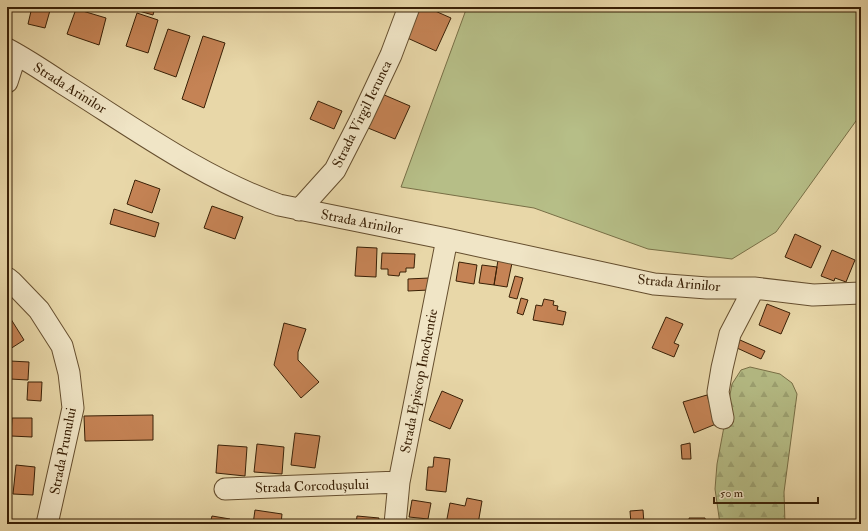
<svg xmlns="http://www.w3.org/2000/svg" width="868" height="531" font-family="'IM FELL Double Pica',serif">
  <defs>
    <pattern id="forest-firs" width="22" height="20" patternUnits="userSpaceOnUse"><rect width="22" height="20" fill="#b6be87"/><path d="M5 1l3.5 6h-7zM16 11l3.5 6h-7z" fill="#9da373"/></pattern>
  </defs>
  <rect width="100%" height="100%" fill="#e8d7a8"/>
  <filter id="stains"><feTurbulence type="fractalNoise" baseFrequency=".005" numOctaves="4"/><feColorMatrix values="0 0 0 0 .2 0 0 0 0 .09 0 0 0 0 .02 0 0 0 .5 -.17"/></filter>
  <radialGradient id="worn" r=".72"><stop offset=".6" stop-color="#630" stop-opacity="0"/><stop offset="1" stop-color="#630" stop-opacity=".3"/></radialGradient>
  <path fill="#b6be87" stroke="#786f46" d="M467 7H861V114L776 232 732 259 648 249 534 208 401 187Z"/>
  <path fill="url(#forest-firs)" stroke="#786f46" d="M750 367 780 374 792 383 797 394 784 492 785 524H720L715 489 717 464 732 384 741 370Z"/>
  <path fill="#c58355" stroke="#392006" d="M32 7H51L45 28 28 24Z
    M141 7H155L153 15 139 11Z
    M416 7H426L451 18 436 51 403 36Z
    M76 9 106 18 99 45 67 34Z
    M137 13 158 20 148 53 126 46Z
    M168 29 190 36 176 77 154 69Z
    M203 36 225 43 204 108 182 99Z
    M382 94 410 106 395 139 368 128Z
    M318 101 342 111 334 129 310 119Z
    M135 180 160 189 152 213 127 204Z
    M212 206 243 217 235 239 204 228Z
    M114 209 159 223 155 237 110 224Z
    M795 234 821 246 811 268 785 257Z
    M357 247 377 248 376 277 355 276Z
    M832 250 855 260 846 282 835 278 834 281 821 276Z
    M382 253 415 254 414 268H406V272H400L399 276 388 275V269H381Z
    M498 260 512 263 507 287 494 285Z
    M459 262 477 265 474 284 456 281Z
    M482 265 497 267 494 285 479 283Z
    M515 276 523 278 517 299 509 297Z
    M429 278V290L408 291V279Z
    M521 298 528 300 523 315 517 313Z
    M544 299 554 301 553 305 558 306 557 310 566 312 563 325 533 320 536 305 542 306Z
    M767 304 790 313 781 334 759 325Z
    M9 316 24 340 7 351V318Z
    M666 317 683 324 674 343 679 345 674 357 652 348Z
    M284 323 306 329 298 352V360L319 382 301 398 274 365Z
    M740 340 765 351 761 359 737 348Z
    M10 361 29 362 28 380 10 379Z
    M28 382H42L41 401 27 400Z
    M442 391 463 400 450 429 429 420Z
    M707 395 716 424 694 433 683 402Z
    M153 415V440L85 441 84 416Z
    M12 418H32V437L11 436Z
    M295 433 320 436 315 468 291 465Z
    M690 443 691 459H682L681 445Z
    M257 444 284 447 282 474 254 472Z
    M218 445 247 447 245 476 216 473Z
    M434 457 450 459 446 492 426 490 428 467H433Z
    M16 465 35 467 33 495 13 494Z
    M467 498 482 501 478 524H446L450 503 465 506Z
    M412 500 431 503 428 519 409 517Z
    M255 510 282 514 281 524H253Z
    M643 510 644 524H631L630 511Z
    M212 516 230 519 229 524H210Z
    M357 516 379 518 378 524H356Z
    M689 518H705L706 524H690Z"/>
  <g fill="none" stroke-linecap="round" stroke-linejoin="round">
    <defs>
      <path id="minor" d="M7 49C26 59 44 71 62 83 131 126 202 178 279 205L447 239 654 284 707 288H754L813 295 861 293
        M7 82 16 54
        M299 210 335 170 361 119 391 55 409 7
        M7 278 12 282 39 310 62 346 69 373 73 408 47 524
        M723 418 718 392 722 368 730 334 754 288
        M225 489 399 482
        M395 524 399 482 447 239"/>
    </defs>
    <use href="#minor" stroke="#654e2e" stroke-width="23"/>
    <use href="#minor" stroke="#f0e5c6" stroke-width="21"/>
  </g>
  <g text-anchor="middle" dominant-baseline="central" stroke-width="3" stroke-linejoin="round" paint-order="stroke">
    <g font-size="14" fill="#392006" stroke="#f0e5c6">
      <text transform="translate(70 88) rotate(32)">Strada Arinilor</text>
      <text transform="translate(362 114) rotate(-64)">Strada Virgil Ierunca</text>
      <text transform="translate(362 222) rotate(11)">Strada Arinilor</text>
      <text transform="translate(679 283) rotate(5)">Strada Arinilor</text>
      <text transform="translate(419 381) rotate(-79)">Strada Episcop Inochentie</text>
      <text transform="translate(63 451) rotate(-79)">Strada Prunului</text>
      <text transform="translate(312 486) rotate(-2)">Strada Corcodușului</text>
    </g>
  </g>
  <rect width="868" height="531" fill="none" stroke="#e8d7a8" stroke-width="24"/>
  <rect x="8" y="8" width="852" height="515" fill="none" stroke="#392006" stroke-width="2"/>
  <rect x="12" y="12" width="844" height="507" fill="none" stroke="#392006"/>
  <path d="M714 497v6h104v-6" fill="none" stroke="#392006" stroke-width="2"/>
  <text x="720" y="497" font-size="12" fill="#392006" stroke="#f0e5c6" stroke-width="3" paint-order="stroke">50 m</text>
  <rect width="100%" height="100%" filter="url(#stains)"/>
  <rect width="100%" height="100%" fill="url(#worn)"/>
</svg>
